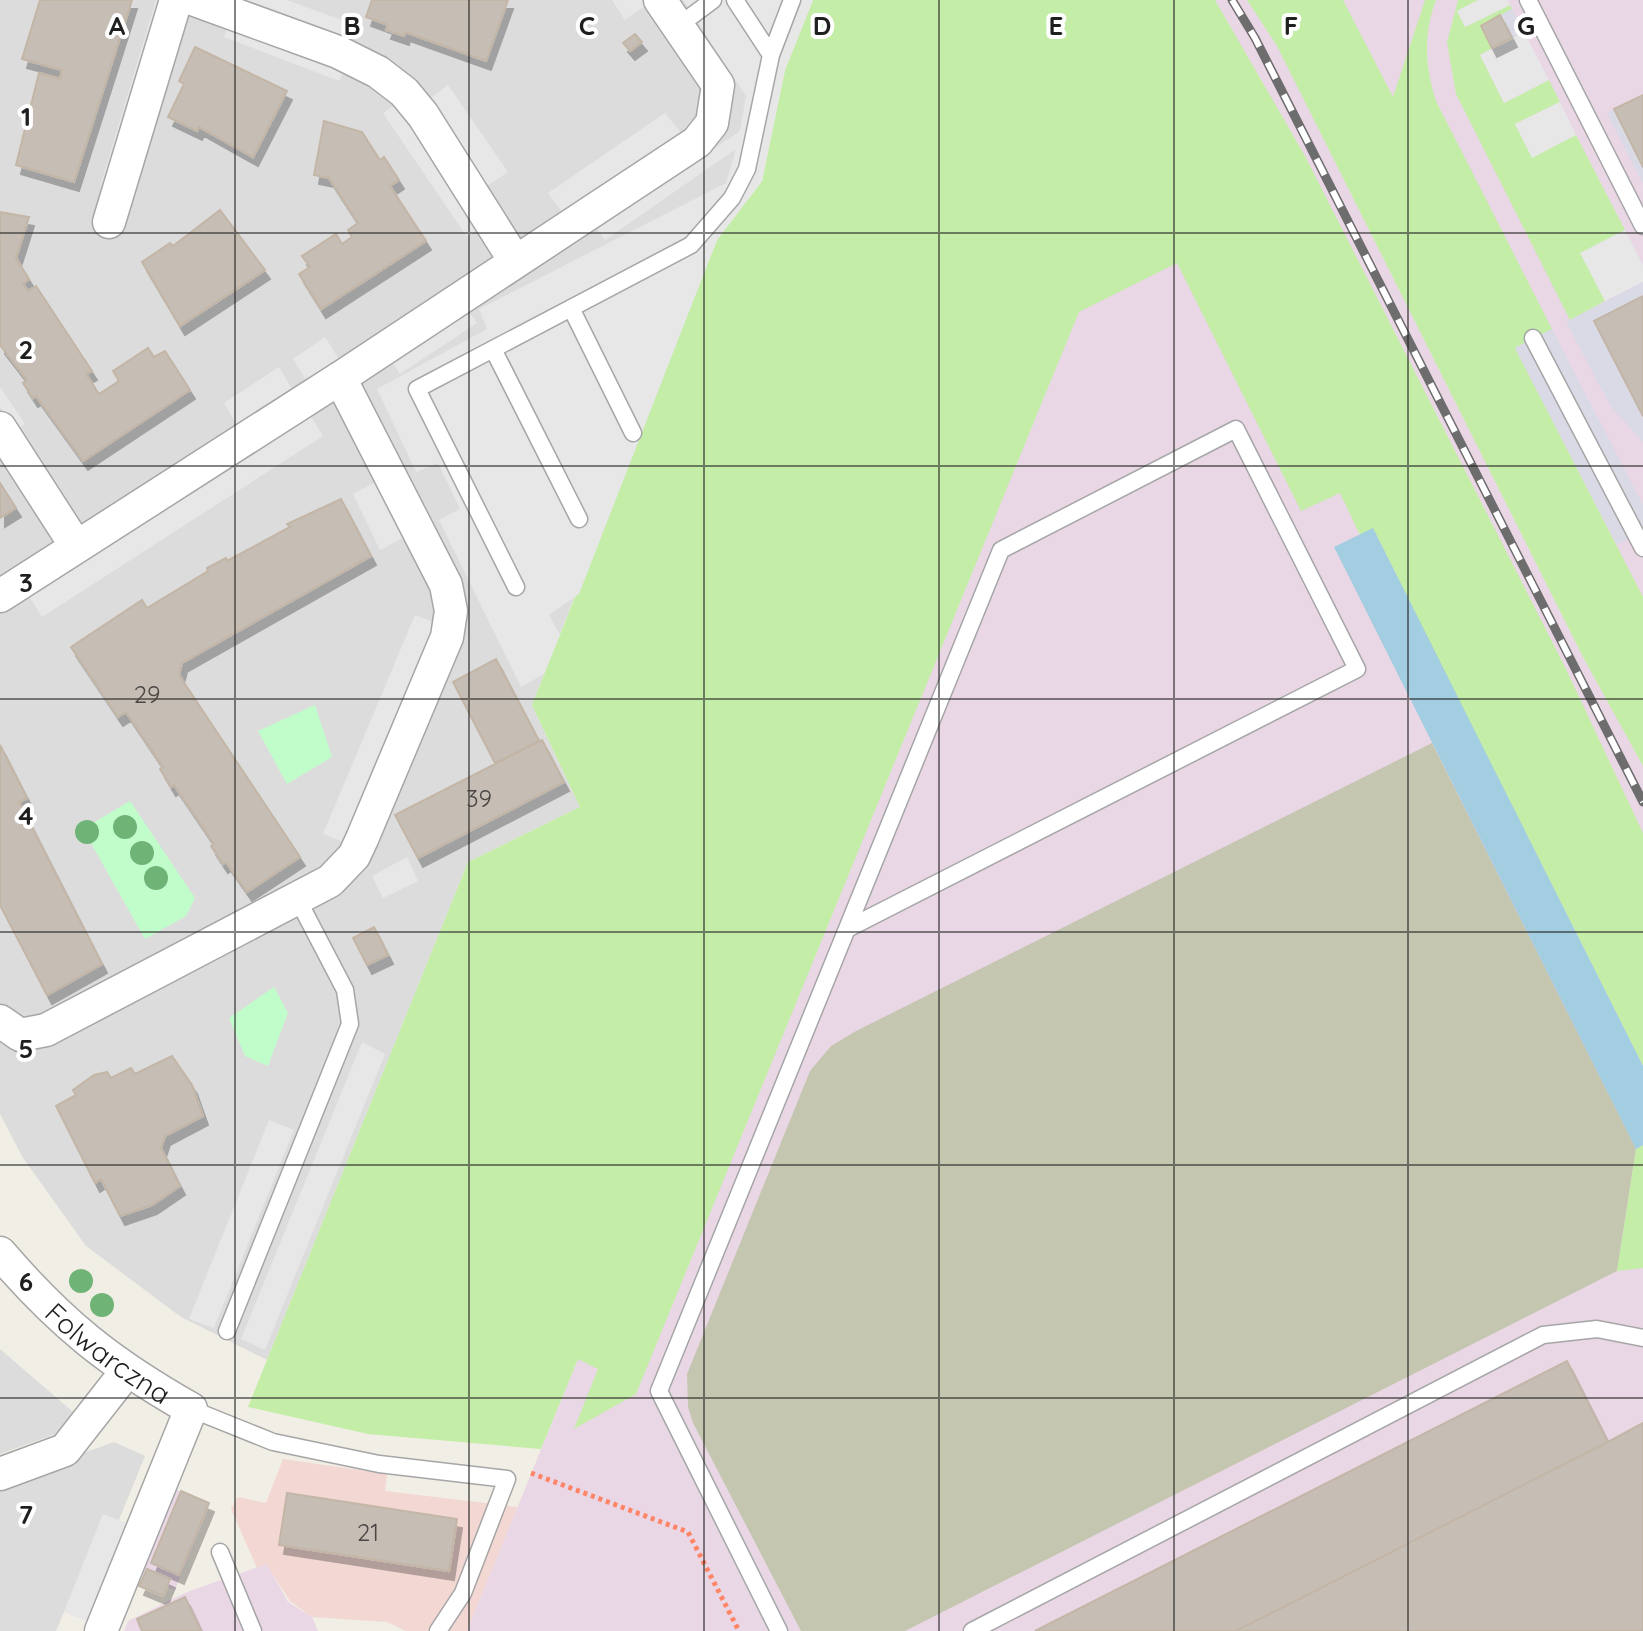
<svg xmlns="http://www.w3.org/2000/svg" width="1643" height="1631" font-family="Quicksand,sans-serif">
  <defs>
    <filter id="shadow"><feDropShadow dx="5" dy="9" stdDeviation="0" flood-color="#0004"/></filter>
  </defs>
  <rect width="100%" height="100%" fill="#f1eee5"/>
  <path fill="#dddcdc" d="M0 0H810L532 705 580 807 468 862 267 1360 181 1317 86 1246 23 1158 0 1114Z
    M0 1349 86 1423 0 1454Z
    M114 1442 145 1456 116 1527 102 1522 56 1631H0V1483Z"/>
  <path fill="#f2d7d3" d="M283 1459 387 1474 385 1491 518 1507 467 1631H406L387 1622 312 1617 290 1601 267 1565 257 1568 231 1509 238 1497 266 1503Z"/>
  <path fill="#ead7e5" d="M1191 0H1643V1631H467L1124 20Z
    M169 1487 210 1503 175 1590 134 1573Z
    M267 1564 288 1602 312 1617 318 1631H124L128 1621 187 1592Z"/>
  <path fill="#c4c6b0" d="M1432 743 1636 1149 1617 1271 905 1631H801L693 1423 688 1407 687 1374 810 1071 831 1046 856 1031Z"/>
  <path fill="#c4eda8" d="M813 0H1215L1305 156 1565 667 1643 833V1066L1373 529 1360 535 1340 493 1301 511 1177 263 1079 312 636 1394 574 1429 598 1369 578 1359 541 1449 368 1434 248 1407 468 862 580 807 532 705 717 240 762 181 785 70Z
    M1247 0H1343L1393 97 1425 0H1436C1423 35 1425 66 1436 101L1552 329 1515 348 1643 597V766L1583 657 1277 46Z
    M1458 0H1478L1457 11 1465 27 1510 5 1512 9 1481 26 1492 48 1480 55 1504 103 1549 80 1560 102 1515 124 1532 157 1576 135 1625 230 1581 253 1605 301 1570 320 1456 94 1447 42Z
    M1643 1145V1268L1617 1271 1636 1149Z"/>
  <path fill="#c0fdca" d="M315 705 332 757 287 784 258 731Z
    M130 801 195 898 186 916 145 939 83 829Z
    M274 987 288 1013 268 1066 245 1056 229 1018Z"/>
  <path fill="#e7e7e7" d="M156 0H168L111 190 100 187Z
    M231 0H287L347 22 340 40Z
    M612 0H643L646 5 625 20Z
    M683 0H813L785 70 762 181 717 240 579 594 549 615 560 635 544 674 521 687 439 520 460 509 438 463 416 472 377 389 487 329 479 309 726 183 736 149 605 240 597 229 740 131 746 96Z
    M1478 0H1508L1510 5 1465 27 1457 11Z
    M228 25 344 69 339 81 224 37Z
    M1524 32 1549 80 1504 103 1480 55Z
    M448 85 508 172 487 186 428 100Z
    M399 102 468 205 463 209 477 230 467 237 383 113Z
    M1560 102 1576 135 1532 158 1515 124Z
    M665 113 681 133 563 213 548 193Z
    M1625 230 1643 265V282L1605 301 1580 253Z
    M469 312 477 323 400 374 392 362Z
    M325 337 339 359 306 380 293 359Z
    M279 367 292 389 237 425 224 403Z
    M0 387 25 424 16 430 0 407Z
    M310 415 323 436 42 617 29 596Z
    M376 482 403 538 380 550 353 494Z
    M415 615 438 624 346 843 323 834Z
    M407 857 418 881 383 898 372 876Z
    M362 1042 385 1054 265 1350 241 1339Z
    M269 1120 294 1130 214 1328 189 1319Z
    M103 1514 126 1523 88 1622 64 1612Z"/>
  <path fill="#dad9e6" d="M1512 9 1524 32 1492 48 1481 26Z
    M1614 109 1643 167V184L1607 113Z
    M1643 282V296L1595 321 1643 416V442L1611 407 1566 322Z
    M1552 329 1643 505V531L1617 545 1515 348Z"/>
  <path fill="#a3cde1" d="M1373 528 1643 1066V1145L1636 1149 1334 547Z"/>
  <path fill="#c6bdb4" stroke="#c3b6a6" stroke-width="2" filter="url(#shadow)" d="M40 0H132L74 182 16 165 39 73 60 79 62 70 22 59Z
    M372 0H508L486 61 405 32 404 36 386 30 388 25 366 17Z
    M1500 15 1512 38 1492 48 1481 26Z
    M635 34 642 42 630 51 623 43Z
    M195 47 287 91 253 157 199 127 197 131 168 117 184 84 179 81Z
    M1643 95V167L1614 109Z
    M324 121 362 132 380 160 384 157 399 180 390 186 426 241 321 309 299 274 310 267 302 256 336 234 342 244 352 237 348 230 358 223 329 178 314 175Z
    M220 210 265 270 180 326 142 262 170 243 173 246Z
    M0 212 29 217 16 258 29 279 23 284 28 291 36 286 92 371 86 374 99 394 119 381 113 371 148 348 154 357 165 351 190 390 83 461 36 396 33 398 23 383 27 380 0 345Z
    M1643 296V416L1594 321Z
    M0 483 16 508 0 518Z
    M341 499 371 556 182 663 179 675 300 857 247 892 226 862 223 864 211 846 214 844 174 785 171 787 160 769 163 767 126 712 118 717 71 647 142 600 147 608 208 571 207 568 226 558 227 561 290 527 287 524Z
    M496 659 539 741 495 763 453 682Z
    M542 740 564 782 418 858 395 815Z
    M0 745 27 798 19 802 102 964 47 995 0 905Z
    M374 927 388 955 367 965 353 938Z
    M172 1056 192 1085 203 1116 165 1136 161 1148 180 1186 152 1205 120 1216 101 1179 95 1183 56 1106 76 1095 73 1090 94 1075 107 1072 111 1078 131 1068 135 1074Z
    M1567 1361 1608 1442 1236 1631H1035Z
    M1643 1423V1631H1236L1608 1442Z
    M181 1491 209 1503 179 1575 151 1563Z
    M287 1493 457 1519 449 1571 279 1545Z
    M147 1569 170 1579 163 1596 139 1586Z
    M185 1597 201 1631H142L137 1619Z"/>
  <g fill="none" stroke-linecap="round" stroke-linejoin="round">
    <defs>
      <path id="lane" d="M1528 0 1643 226
        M678 26 713 0
        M771 55 792 0
        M571 308 633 433
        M1533 338 1643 548
        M493 349 579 519
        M516 587 417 389 691 245 732 198 747 169 771 55 735 0
        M227 1331 350 1024 345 990 297 898
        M191 1409 273 1442 379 1464 507 1479 463 1593 438 1631
        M220 1552 253 1631
        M779 1631 659 1391 1001 550 1236 429 1357 669 847 929
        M972 1631 1543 1335 1597 1329 1643 1338"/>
      <g id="street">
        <path d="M195 0 338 52 378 72 404 92 423 115 515 261"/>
        <path d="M109 222 176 0"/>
        <path d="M340 378 697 142 712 123 718 85 660 0"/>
        <path d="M0 428 76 546"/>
        <path d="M0 596 340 378 446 585 451 611 447 637 362 839 354 856 330 881 46 1030 20 1035 0 1021"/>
        <path id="s1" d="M0 1253C61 1324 110 1363 191 1409L101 1631"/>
        <path d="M0 1474 65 1450 126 1372"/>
      </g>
    </defs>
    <use href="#lane" stroke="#a6a6a6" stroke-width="19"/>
    <use href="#street" stroke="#a6a6a6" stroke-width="35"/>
    <path stroke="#ff8568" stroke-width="5" stroke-dasharray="4 4" stroke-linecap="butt" d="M531 1473 688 1532 739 1631"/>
    <use href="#lane" stroke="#fff" stroke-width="16"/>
    <use href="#street" stroke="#fff" stroke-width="32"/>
    <defs>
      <path id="rail" d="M1232 0 1255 38 1643 802"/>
    </defs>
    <use href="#rail" stroke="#6d6d6d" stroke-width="9"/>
    <use href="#rail" stroke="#fff" stroke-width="6" stroke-dasharray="18" stroke-linecap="butt"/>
  </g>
  <g fill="#6fb476">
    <circle cx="125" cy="827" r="12"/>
    <circle cx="87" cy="832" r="12"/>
    <circle cx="142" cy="853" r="12"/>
    <circle cx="156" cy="878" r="12"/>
    <circle cx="81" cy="1281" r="12"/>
    <circle cx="102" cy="1305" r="12"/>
  </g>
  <path fill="none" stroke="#1f1f1f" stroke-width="2" stroke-opacity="0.55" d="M235 0V1631M469 0V1631M704 0V1631M939 0V1631M1174 0V1631M1408 0V1631M0 233H1643M0 466H1643M0 699H1643M0 932H1643M0 1165H1643M0 1398H1643"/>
  <g text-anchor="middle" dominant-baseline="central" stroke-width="8" stroke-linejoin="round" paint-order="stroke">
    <g font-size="24" fill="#494644">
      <text x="147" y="694">29</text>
      <text x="479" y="798">39</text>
      <text x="368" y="1532">21</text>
    </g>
    <g font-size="28" fill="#1f1f1f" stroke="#fff">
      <text stroke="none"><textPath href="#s1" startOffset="148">Folwarczna</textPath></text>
    </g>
  </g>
  <g font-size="26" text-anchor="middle" font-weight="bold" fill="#1f1f1f" stroke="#fff" stroke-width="8" stroke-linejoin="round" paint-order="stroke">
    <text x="117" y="35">A</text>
    <text x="352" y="35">B</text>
    <text x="587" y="35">C</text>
    <text x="822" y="35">D</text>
    <text x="1056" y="35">E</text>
    <text x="1291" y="35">F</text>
    <text x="1526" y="35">G</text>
    <text x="26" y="126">1</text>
    <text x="26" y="359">2</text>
    <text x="26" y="592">3</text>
    <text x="26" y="825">4</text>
    <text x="26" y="1058">5</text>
    <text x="26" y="1291">6</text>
    <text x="26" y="1524">7</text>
  </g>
</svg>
